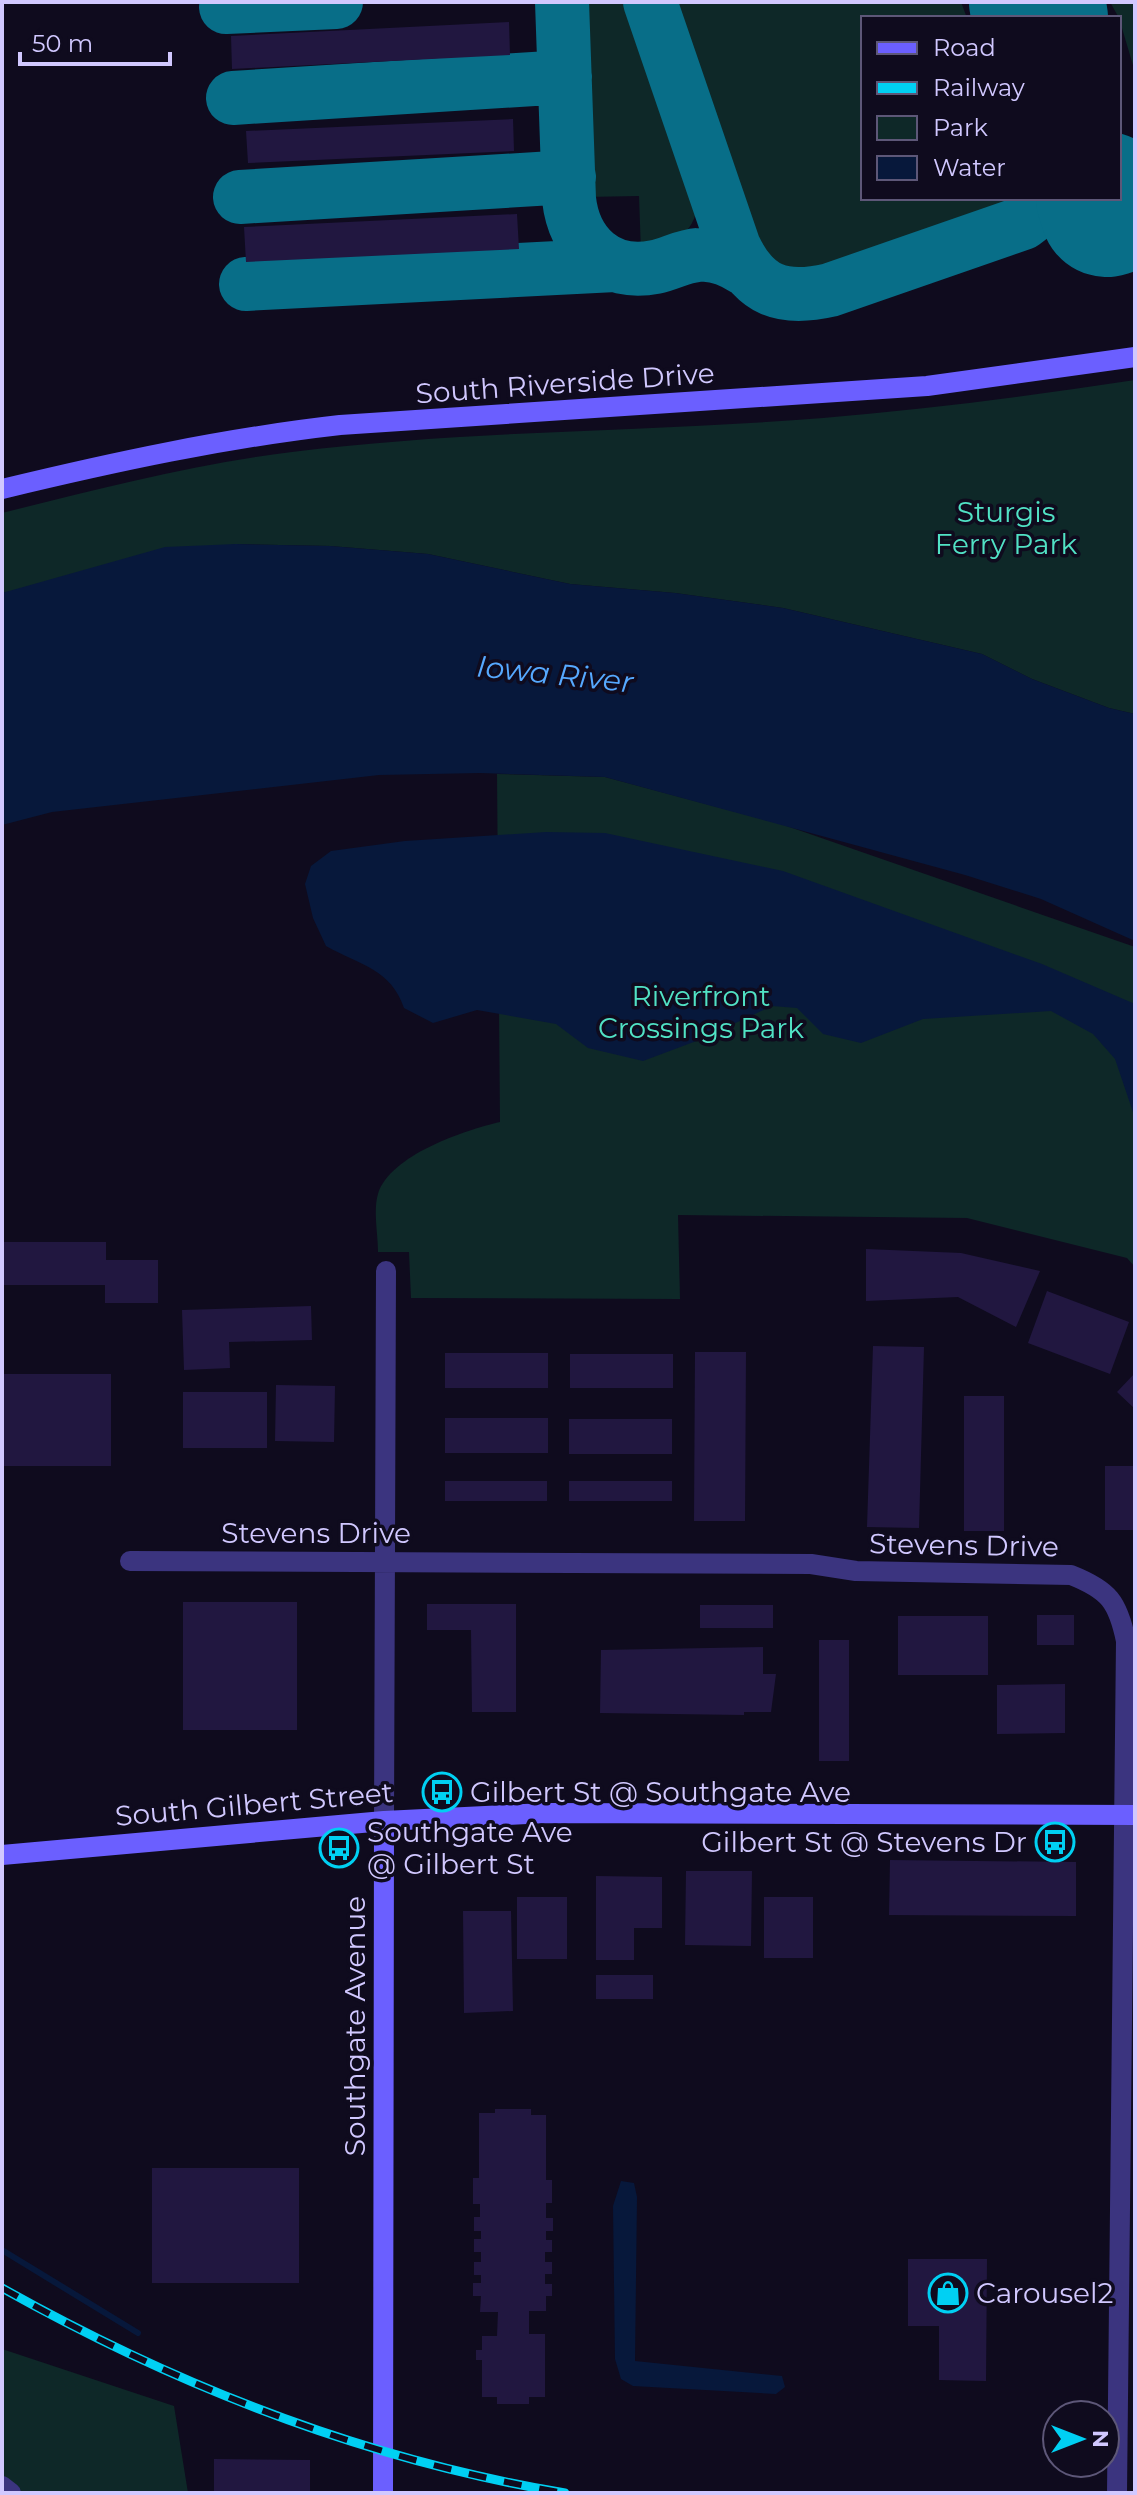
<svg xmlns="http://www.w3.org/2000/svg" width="1137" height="2495" font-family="Montserrat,sans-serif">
  <rect width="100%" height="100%" fill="#0f0b1e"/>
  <path fill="#0e2828" d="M578 2H632L698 191C701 228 676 248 641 252L639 196 585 197Z
    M666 2H961L967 18H863V198H1027C1011 217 814 281 790 273 759 263 752 233 742 206L736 203Z
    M1110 2H1135V72L1119 18Z
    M1135 380V714L1109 708 1032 679 982 654 783 608 675 593 570 584 428 554 330 546 236 544 2 593V513C98 489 194 464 292 452 468 430 646 432 823 418 927 409 1031 396 1135 380Z
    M497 774 605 777 781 824 1135 947V1267L1127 1258 967 1218 678 1215 680 1299 411 1298 409 1252H378C378 1235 373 1210 378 1194 390 1155 465 1130 500 1122Z
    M2 2349 174 2406 188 2493H2Z"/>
  <path fill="#07183b" d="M236 544 330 546 428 554 570 584 675 593 783 608 982 654 1032 679 1109 708 1135 714V941L1041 899 965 875 605 777 480 773 379 775 52 812 2 825V593L165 547Z
    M546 832 605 833 783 871 1042 964 1135 1004V1118L1115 1059 1093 1034 1051 1011 923 1019 861 1043 823 1034 797 1008 772 1006 699 1040 643 1061 588 1048 556 1024 477 1010 433 1023 404 1008C391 969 360 965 326 946L313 918 305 884 311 866 331 851 405 841Z
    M621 2181 634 2183 637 2197 635 2361 782 2376 785 2387 776 2394 633 2386 621 2379 615 2359 613 2206Z"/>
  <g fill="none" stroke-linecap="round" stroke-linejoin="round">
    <path stroke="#07183b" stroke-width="6" d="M2 2250 138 2333"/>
    <path stroke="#086e88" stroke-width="54" d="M562 2 569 199C574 245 607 277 655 267 670 264 683 256 698 255 716 253 731 260 745 269
      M650 2 734 247C755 291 782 301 830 290L1023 223 1056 198
      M226 7 336 2
      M233 98 565 77
      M240 197 569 177
      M246 284 615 265"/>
    <path stroke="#086e88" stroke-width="134" d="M1036 2 1041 18
      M1103 198 1107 210"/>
  </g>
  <path fill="#211740" d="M509 22 510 55 232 69 231 36Z
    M513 119 514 151 248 163 246 131Z
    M517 214 519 249 246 262 244 227Z
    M2 1242H106V1260H158V1303H105V1285H2Z
    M866 1249 961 1253 1040 1271 1016 1327 958 1297 866 1301Z
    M1047 1291 1129 1322 1110 1374 1028 1343Z
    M311 1306 312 1340 229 1342 230 1368 184 1370 182 1310Z
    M873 1346 924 1347 919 1528 867 1527Z
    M695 1352H746L745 1521H694Z
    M445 1353H548V1388H445Z
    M570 1354H673V1388H570Z
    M1135 1373V1409L1117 1392Z
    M2 1374H111V1466H2Z
    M276 1385 335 1386 334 1442 275 1441Z
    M183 1392H267V1448H183Z
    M964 1396H1004V1531H964Z
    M445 1418H548V1453H445Z
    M569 1419H672V1454H569Z
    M1105 1466H1135V1530H1105Z
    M445 1481H547V1501H445Z
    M569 1481H672V1501H569Z
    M183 1602H297V1730H183Z
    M427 1604H516V1712H472L471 1630H427Z
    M700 1605H773V1628H700Z
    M1037 1615H1074V1645H1037Z
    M898 1616H988V1675H898Z
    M819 1640H849V1761H819Z
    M763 1647V1674H776L771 1712H744V1715L600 1713 601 1650Z
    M1065 1684V1733L997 1734V1685Z
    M890 1860 1076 1862V1916L889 1915Z
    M686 1871H752L751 1946 685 1945Z
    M596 1876 662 1877V1928H634V1960H596Z
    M517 1897H567V1959H517Z
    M764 1897H813V1958H764Z
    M463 1911H511L513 2011 464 2013Z
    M596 1975H653V1999H596Z
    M495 2109H531V2115H546V2180H552V2203H546V2218H553V2231H546V2240H552V2252H545V2262H552V2274H545V2284H552V2296H546V2311H529V2334H545V2397H529V2404H497V2397H482V2360H476V2350H482V2336H497L498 2312H480L481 2296H473V2283H481V2275H474V2262H481V2252H474V2239H481V2231H474V2217H480V2204H473V2178H479V2113H495Z
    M152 2168H299V2283H152Z
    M908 2259H987L986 2381 939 2380V2326H908Z
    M214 2459 310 2460V2493H214Z"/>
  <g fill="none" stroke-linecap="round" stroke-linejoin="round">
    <path stroke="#3b347f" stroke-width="20" d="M130 1561 811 1564 856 1571 1071 1575C1109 1590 1118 1602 1126 1641L1117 2493
      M384 1821 386 1271
      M2 2486 11 2493"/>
    <path stroke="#6b5fff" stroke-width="20" d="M2 489C114 462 225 438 340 425L927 386 1135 357
      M2 1855 384 1821 546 1813 1135 1815
      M383 2493 384 1821"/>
    <defs>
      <path id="rail" d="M2 2288C177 2386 366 2460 565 2493"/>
    </defs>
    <use href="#rail" stroke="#00d0f3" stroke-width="9"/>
    <use href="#rail" stroke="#0f0b1e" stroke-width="6" stroke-dasharray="18" stroke-linecap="butt"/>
  </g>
  <defs>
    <symbol id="bus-ring" viewBox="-11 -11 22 22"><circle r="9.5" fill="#0f0b1e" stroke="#00d0f3" stroke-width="1.5"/><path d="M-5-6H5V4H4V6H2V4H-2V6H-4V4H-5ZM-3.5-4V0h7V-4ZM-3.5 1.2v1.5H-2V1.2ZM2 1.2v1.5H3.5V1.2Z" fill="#00d0f3"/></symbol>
    <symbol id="shop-ring" viewBox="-11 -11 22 22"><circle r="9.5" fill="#0f0b1e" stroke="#00d0f3" stroke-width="1.5"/><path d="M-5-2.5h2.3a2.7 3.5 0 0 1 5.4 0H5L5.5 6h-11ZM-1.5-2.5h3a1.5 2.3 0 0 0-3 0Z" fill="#00d0f3"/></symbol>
  </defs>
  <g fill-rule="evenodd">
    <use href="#bus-ring" x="420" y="1770" width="44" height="44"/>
    <use href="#bus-ring" x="1033" y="1820" width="44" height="44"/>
    <use href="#bus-ring" x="317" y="1826" width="44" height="44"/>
    <use href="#shop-ring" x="926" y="2271" width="44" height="44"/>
  </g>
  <g text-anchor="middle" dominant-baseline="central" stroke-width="7" stroke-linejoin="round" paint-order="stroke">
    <g font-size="28" fill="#d1c8ff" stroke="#0f0b1e">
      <text transform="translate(565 383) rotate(-4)">South Riverside Drive</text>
      <text x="316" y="1533">Stevens Drive</text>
      <text transform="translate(964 1545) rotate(1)">Stevens Drive</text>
      <text transform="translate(254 1804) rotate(-5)">South Gilbert Street</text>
      <text transform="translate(355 2026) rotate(-90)">Southgate Avenue</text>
    </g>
    <g font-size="28" fill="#51e2c5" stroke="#0f0b1e">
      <text x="1006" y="512">Sturgis<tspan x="1006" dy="32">Ferry Park</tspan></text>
      <text x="701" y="996">Riverfront<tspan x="701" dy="32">Crossings Park</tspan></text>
    </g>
    <g font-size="28" fill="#d1c8ff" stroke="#0f0b1e" text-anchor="start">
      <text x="470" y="1792">Gilbert St @ Southgate Ave</text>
      <text x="367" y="1832">Southgate Ave<tspan x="367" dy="32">@ Gilbert St</tspan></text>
      <text x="1027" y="1842" text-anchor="end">Gilbert St @ Stevens Dr</text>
      <text x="976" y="2293">Carousel2</text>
    </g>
    <g font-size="30" font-style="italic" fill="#56a9ff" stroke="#0f0b1e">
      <text transform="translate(555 674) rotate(6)">Iowa River</text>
    </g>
  </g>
  <rect width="1137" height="2495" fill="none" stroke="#d1c8ff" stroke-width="8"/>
  <rect x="861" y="16" width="260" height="184" fill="#0f0b1e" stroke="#5d5778" stroke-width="2"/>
  <rect x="877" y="42" width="40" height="12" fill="#6b5fff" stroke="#5d5778" stroke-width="2"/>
  <text x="933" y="56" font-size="24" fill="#d1c8ff">Road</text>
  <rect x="877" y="82" width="40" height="12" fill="#00d0f3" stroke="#5d5778" stroke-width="2"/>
  <text x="933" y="96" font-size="24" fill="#d1c8ff">Railway</text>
  <rect x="877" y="116" width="40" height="24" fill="#0e2828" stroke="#5d5778" stroke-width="2"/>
  <text x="933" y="136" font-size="24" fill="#d1c8ff">Park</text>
  <rect x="877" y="156" width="40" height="24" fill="#07183b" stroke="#5d5778" stroke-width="2"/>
  <text x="933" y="176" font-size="24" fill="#d1c8ff">Water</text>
  <g transform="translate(1081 2439) rotate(90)"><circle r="38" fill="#0f0b1e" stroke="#5d5778" stroke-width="2"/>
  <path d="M0-6L14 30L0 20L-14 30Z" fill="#00d0f3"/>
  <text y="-12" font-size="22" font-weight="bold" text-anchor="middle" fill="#d1c8ff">N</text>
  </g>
  <path d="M20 52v12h150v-12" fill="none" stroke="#d1c8ff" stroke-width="4"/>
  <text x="32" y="52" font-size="24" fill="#d1c8ff" stroke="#0f0b1e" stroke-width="6" paint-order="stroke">50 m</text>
</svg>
